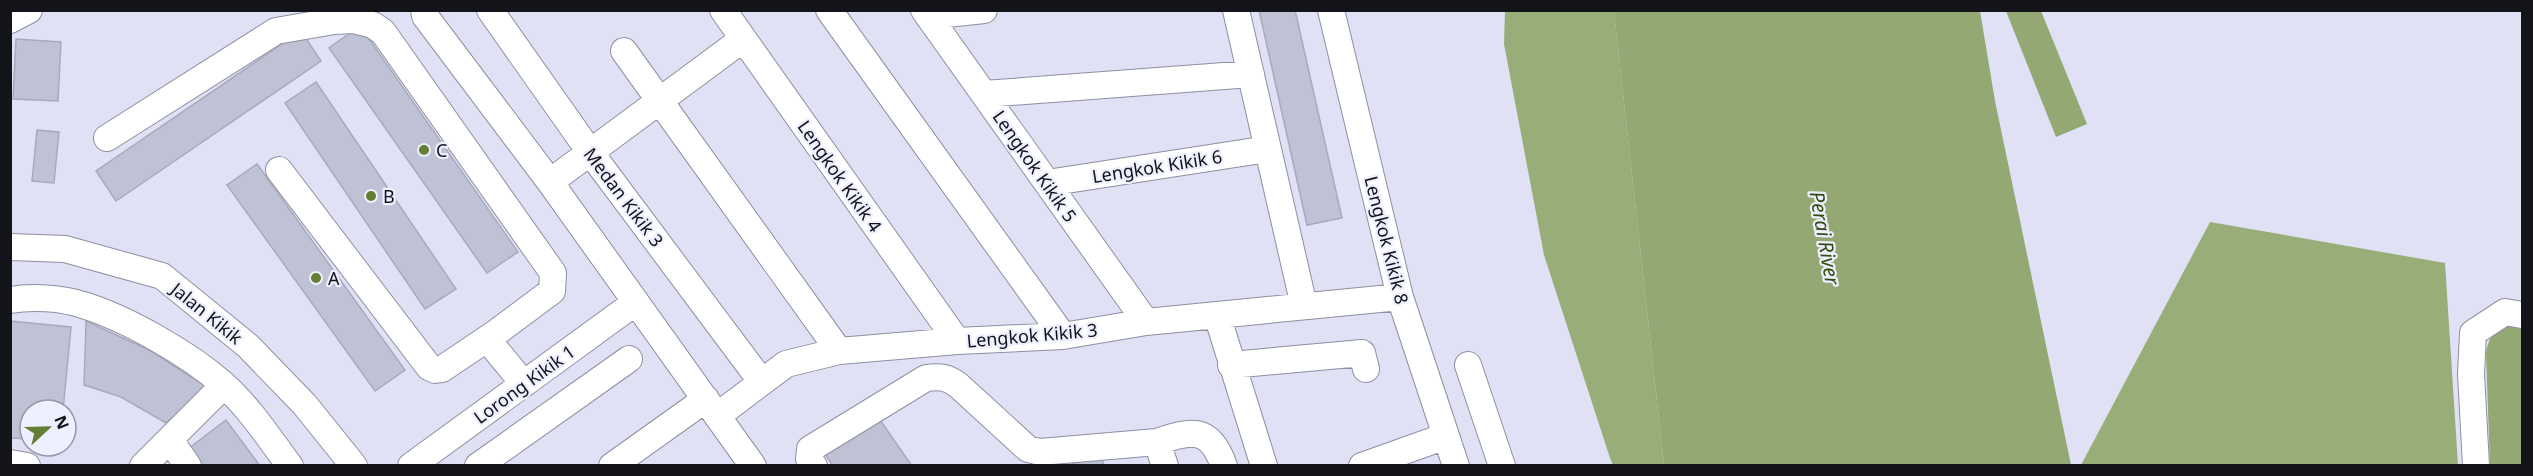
<svg xmlns="http://www.w3.org/2000/svg" width="2533" height="476" font-family="'Noto Sans',sans-serif">
  <rect width="100%" height="100%" fill="#e0e1f5"/>
  <path fill="#98ad77" d="M1505 11H1614L1664 465H1613L1610 458 1544 255 1504 44Z
    M2210 222 2445 263 2458 465H2081Z"/>
  <path fill="#93a872" d="M1614 11H1980L1995 101 2071 465H1664Z
    M2006 11H2041L2087 124 2056 137Z
    M2517 324 2522 325V465H2490L2486 354C2489 333 2497 327 2517 324Z"/>
  <path fill="#bfc1d4" stroke="#a8aabc" stroke-width="1.5" d="M1259 10H1295L1342 218 1307 225Z
    M360 26 518 252 487 273 329 48Z
    M301 31 321 61 116 201 96 171Z
    M16 39 61 42 58 101 13 99Z
    M316 82 456 289 425 309 285 103Z
    M37 130 59 132 54 183 32 181Z
    M257 164 405 370 375 391 227 185Z
    M10 321 71 327 63 410H30V439L10 438Z
    M86 321 151 351 207 387 166 423 121 397 84 385Z
    M878 417 912 466H833L825 454Z
    M226 420 260 466H194L184 452Z
    M1101 454 1104 466H1066Z"/>
  <g fill="none" stroke-linecap="round" stroke-linejoin="round">
    <defs>
      <path id="minor" d="M424 10 425 16 550 182 753 466
        M490 10 590 152 761 381
        M723 10 957 341
        M829 10 1063 336
        M924 10 1146 322
        M1236 10 1304 306
        M1331 10 1400 297 1456 466
        M928 16 984 10
        M10 20 29 10
        M624 51 839 351
        M984 94 1251 74
        M107 138 276 31 334 21 353 20 373 25 383 32 553 273 552 291 497 332 442 369 435 370 429 367 279 170
        M550 182 743 39
        M1047 183 1268 149
        M10 247 65 249 162 276 248 346 305 405 354 466
        M10 300C32 296 62 298 83 305 126 318 189 354 223 384 249 407 269 438 290 466
        M1217 315 1264 466
        M487 339 524 384
        M1231 365 1362 353 1366 369
        M1468 365 1502 466
        M717 416 786 364 839 351 957 341 1063 336 1146 322 1400 297
        M170 440 188 466
        M1157 442 1165 466
        M10 463 27 466
        M143 466 224 385
        M411 466 636 302
        M478 466 629 359
        M612 466 706 399
        M814 466 809 459 810 449 926 378C940 376 947 377 958 385L1028 449 1040 452 1157 442C1192 430 1210 426 1224 466
        M1362 466 1446 436
        M2476 466 2471 374 2473 333 2505 312 2522 315"/>
    </defs>
    <use href="#minor" stroke="#8e8fa1" stroke-width="28"/>
    <use href="#minor" stroke="#fff" stroke-width="26"/>
  </g>
  <g fill="#647e32" stroke="#eeefff" stroke-width="2">
    <circle cx="424" cy="150" r="6"/>
    <circle cx="371" cy="196" r="6"/>
    <circle cx="316" cy="278" r="6"/>
  </g>
  <g text-anchor="middle" dominant-baseline="central" stroke-width="4.5" stroke-linejoin="round" paint-order="stroke">
    <g font-size="18" fill="#13131a" stroke="#eeefff" text-anchor="start">
      <text x="436" y="150">C</text>
      <text x="383" y="196">B</text>
      <text x="328" y="278">A</text>
    </g>
    <g font-size="18" fill="#13131a" stroke="#eeefff">
      <text transform="translate(1035 166) rotate(55)">Lengkok Kikik 5</text>
      <text transform="translate(1157 166) rotate(-9)">Lengkok Kikik 6</text>
      <text transform="translate(840 176) rotate(55)">Lengkok Kikik 4</text>
      <text transform="translate(624 197) rotate(53)">Medan Kikik 3</text>
      <text transform="translate(1387 240) rotate(76)">Lengkok Kikik 8</text>
      <text transform="translate(207 313) rotate(39)">Jalan Kikik</text>
      <text transform="translate(1032 335) rotate(-5)">Lengkok Kikik 3</text>
      <text transform="translate(524 384) rotate(-36)">Lorong Kikik 1</text>
    </g>
    <g font-size="20" font-style="italic" fill="#384b0f" stroke="#eeefff">
      <text transform="translate(1825 238) rotate(80)">Perai River</text>
    </g>
  </g>
  <rect width="2533" height="476" fill="none" stroke="#13131a" stroke-width="24"/>
  <g transform="translate(48 428) rotate(68)"><circle r="28" fill="#eeefff" stroke="#9697a3" stroke-width="1.5"/>
  <path d="M0-4.5L10 22L0 15L-10 22Z" fill="#647e32"/>
  <text y="-9" font-size="16" font-weight="bold" text-anchor="middle" fill="#13131a">N</text>
  </g>
</svg>
